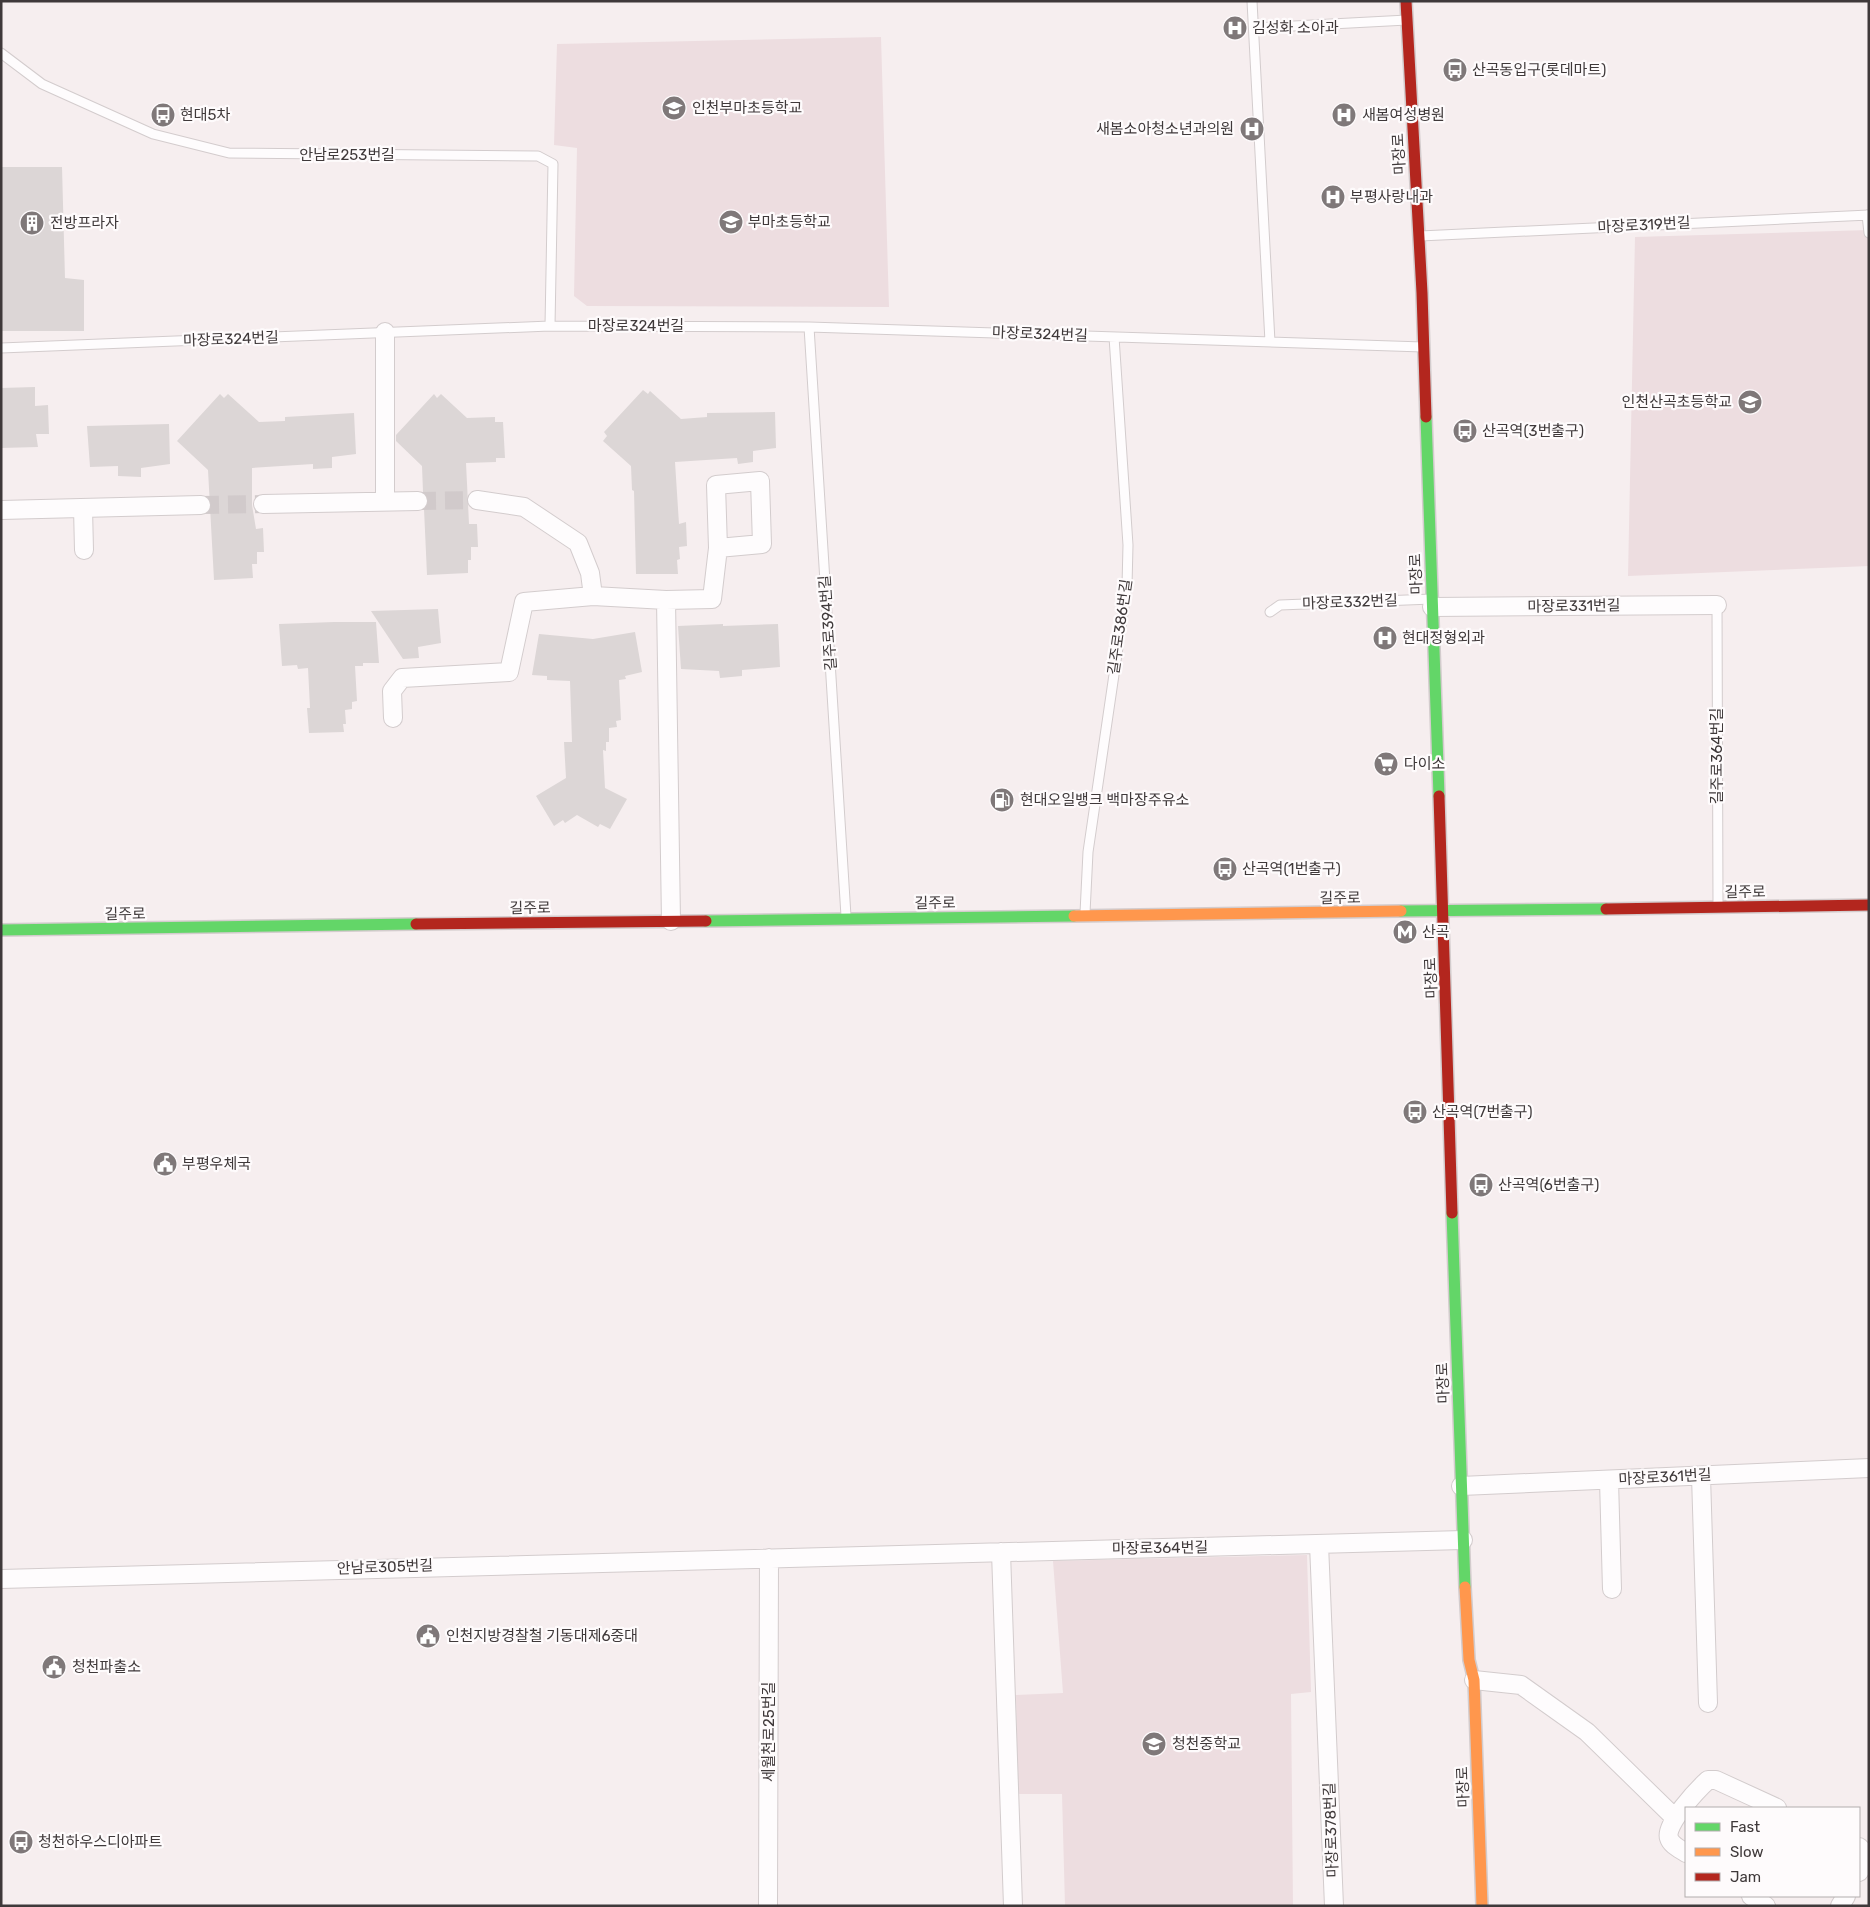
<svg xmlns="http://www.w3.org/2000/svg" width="1870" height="1907" font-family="Rubik,'Noto Sans KR',sans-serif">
  <rect width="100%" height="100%" fill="#f6eeef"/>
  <path fill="#eddde0" d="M881 37 889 307 587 306 574 296 577 148 554 145 557 44Z
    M1869 230V566L1628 576 1635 237Z
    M1307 1555 1311 1692 1291 1694 1293 1906H1065L1062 1794H1018L1016 1695 1063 1693 1053 1561Z"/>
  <path fill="#dcd6d6" d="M1 167H62L65 278 84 280V331H1Z
    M35 387V406L48 405 49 434H36L38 447 1 448V388Z
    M643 390 648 394 650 391 681 419 707 417V413L775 412 776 448 753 451V462L738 464 737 458 675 462 679 524 686 522 687 546 679 547 680 559 677 560 678 574H636L634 491 632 490 631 466 603 441 607 436 604 432Z
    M220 394 224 398 228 394 259 422 285 421V417L354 413 356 454 332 457V468L313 469V464L252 468V505L256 529 263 528 264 552H257V564H252L253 578 214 580 208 470 177 441Z
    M434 394 437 398 441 394 467 418 495 417V422H503L505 458H496V462L466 463 469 524H477L478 547H471V560H468V573L427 575 424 509 429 500 423 492 422 466 396 441V435Z
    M169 424 170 464 141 468V477L118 476V466L90 467 87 426Z
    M438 609 441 643 418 647 419 658 403 659 371 611Z
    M334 622H376L379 663H363V666H355L357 701 352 702V709L345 710 346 724H343L344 732 309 733 307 708H310L308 668 298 669 297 665 282 666 279 624Z
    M723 624V626L778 624 780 667 742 670V676L720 678 719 671 681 669 678 626Z
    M635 632 642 672 625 676 626 679 619 680 621 720 616 721 617 727 609 728V742H606V751L603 750 605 788 627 799 610 829 600 824 598 827 577 815 565 823 563 820 554 826 536 796 566 778 564 742H572L570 681 547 680V676L532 675 539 634 593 639Z"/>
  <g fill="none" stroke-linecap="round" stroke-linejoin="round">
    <path stroke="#d1cacb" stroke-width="18" stroke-dasharray="18 9" stroke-linecap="butt" d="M418 501 477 500
      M201 505 263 504"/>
    <defs>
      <path id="lane" d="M1252 1 1270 342
        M1254 28 1407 20
        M1 53 42 84 153 134 229 153 538 156 553 164 550 326
        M1867 215 1869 233
        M1420 236 1869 215
        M809 327 846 916
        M1 348 550 326 809 327 1423 347
        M1717 605 1718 904
        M1270 612 1280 605 1432 599
        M1085 913 1088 852 1127 586 1128 545 1114 337"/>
      <path id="street" d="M385 500V332
        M477 500 524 507 578 543 590 573 593 596
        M263 504 418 501
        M83 508 84 550
        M1 510 201 505
        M666 600 671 921
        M1432 607 1717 605
        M393 718 392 691 402 678 509 672 524 602 593 596 666 600 712 599 718 548 716 485 760 481 762 544 718 548
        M1701 1476 1708 1703
        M1609 1480 1612 1589
        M1461 1486 1869 1468
        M1319 1544 1334 1906
        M1001 1552 1013 1906
        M1 1579 1463 1540
        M1474 1680 1521 1685 1587 1732 1675 1818
        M1859 1847C1869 1856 1865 1862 1859 1872
        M1686 1853C1680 1849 1671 1845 1669 1838 1664 1825 1698 1789 1708 1780H1716L1777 1808
        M1751 1896 1766 1906
        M768 1906 769 1558
        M1840 1906 1846 1896"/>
      <path id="fast" d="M1426 417 1439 796
        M1401 911 1606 909
        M706 921 1074 916
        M1 930 416 924
        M1452 1213 1465 1587"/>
      <path id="slow" d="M1074 916 1401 911
        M1465 1587 1469 1660 1474 1680 1482 1906"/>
      <path id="jam" d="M1406 1 1422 293 1426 417
        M1439 796 1452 1213
        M1606 909 1869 905
        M416 924 706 921"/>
    </defs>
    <use href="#lane" stroke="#d3cccd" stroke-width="11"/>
    <use href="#street" stroke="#d3cccd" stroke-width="20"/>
    <use href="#fast" stroke="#d3cccd" stroke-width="14"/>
    <use href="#slow" stroke="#d3cccd" stroke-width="14"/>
    <use href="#jam" stroke="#d3cccd" stroke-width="14"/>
    <use href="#lane" stroke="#fefcfd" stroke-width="9"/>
    <use href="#street" stroke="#fefcfd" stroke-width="18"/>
    <use href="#fast" stroke="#63d668" stroke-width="11"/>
    <use href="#slow" stroke="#ff974d" stroke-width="11"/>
    <use href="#jam" stroke="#b3261e" stroke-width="11"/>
  </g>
  <defs>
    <symbol id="hospital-disc" viewBox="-11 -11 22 22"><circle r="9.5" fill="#7f7879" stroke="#fefbfc"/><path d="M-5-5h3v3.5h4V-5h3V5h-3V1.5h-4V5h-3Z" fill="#fff"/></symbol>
    <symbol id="bus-disc" viewBox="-11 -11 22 22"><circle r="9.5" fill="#7f7879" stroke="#fefbfc"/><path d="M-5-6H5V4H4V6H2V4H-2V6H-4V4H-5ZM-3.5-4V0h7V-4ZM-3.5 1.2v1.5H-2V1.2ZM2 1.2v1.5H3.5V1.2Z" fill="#fff"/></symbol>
    <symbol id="school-disc" viewBox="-11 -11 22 22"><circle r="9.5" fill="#7f7879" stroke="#fefbfc"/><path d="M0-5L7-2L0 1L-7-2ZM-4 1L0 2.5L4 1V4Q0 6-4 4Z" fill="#fff"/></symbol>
    <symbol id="building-disc" viewBox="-11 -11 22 22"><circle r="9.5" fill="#7f7879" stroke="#fefbfc"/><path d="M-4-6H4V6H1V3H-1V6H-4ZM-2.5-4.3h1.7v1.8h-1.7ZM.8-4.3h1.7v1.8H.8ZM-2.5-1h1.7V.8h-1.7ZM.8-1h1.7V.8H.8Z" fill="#fff"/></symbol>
    <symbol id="supermarket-disc" viewBox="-11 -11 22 22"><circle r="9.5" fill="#7f7879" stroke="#fefbfc"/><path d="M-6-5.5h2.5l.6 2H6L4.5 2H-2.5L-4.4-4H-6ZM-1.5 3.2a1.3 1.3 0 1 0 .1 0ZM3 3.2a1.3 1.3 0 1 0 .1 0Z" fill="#fff"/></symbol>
    <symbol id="fuel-disc" viewBox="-11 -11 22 22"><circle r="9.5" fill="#7f7879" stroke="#fefbfc"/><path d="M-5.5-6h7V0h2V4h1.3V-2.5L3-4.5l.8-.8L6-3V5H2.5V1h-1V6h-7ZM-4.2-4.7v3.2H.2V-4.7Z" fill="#fff"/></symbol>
    <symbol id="metro-disc" viewBox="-11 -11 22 22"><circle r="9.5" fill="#7f7879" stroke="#fefbfc"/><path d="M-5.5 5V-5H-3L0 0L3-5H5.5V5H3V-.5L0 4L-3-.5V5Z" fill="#fff"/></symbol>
    <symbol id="civic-disc" viewBox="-11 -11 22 22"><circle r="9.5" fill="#7f7879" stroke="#fefbfc"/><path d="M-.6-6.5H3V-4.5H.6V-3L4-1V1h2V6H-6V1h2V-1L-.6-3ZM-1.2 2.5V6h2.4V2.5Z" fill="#fff"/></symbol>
  </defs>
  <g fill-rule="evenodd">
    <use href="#hospital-disc" x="1221" y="14" width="28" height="28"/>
    <use href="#bus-disc" x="1441" y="56" width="28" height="28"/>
    <use href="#school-disc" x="660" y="94" width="28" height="28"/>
    <use href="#bus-disc" x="149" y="101" width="28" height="28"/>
    <use href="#hospital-disc" x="1330" y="101" width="28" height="28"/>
    <use href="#hospital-disc" x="1238" y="115" width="28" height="28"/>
    <use href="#hospital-disc" x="1319" y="183" width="28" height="28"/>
    <use href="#school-disc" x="717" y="208" width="28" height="28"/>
    <use href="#building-disc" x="18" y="209" width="28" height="28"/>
    <use href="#school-disc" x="1736" y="388" width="28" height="28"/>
    <use href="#bus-disc" x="1451" y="417" width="28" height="28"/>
    <use href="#hospital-disc" x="1371" y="624" width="28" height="28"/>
    <use href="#supermarket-disc" x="1372" y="750" width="28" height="28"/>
    <use href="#fuel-disc" x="988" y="786" width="28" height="28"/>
    <use href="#bus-disc" x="1211" y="855" width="28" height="28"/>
    <use href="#metro-disc" x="1391" y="918" width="28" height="28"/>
    <use href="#bus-disc" x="1401" y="1098" width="28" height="28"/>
    <use href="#civic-disc" x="151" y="1150" width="28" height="28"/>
    <use href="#bus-disc" x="1467" y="1171" width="28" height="28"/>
    <use href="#civic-disc" x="414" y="1622" width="28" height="28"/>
    <use href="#civic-disc" x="40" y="1653" width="28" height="28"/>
    <use href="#school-disc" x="1140" y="1730" width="28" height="28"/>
    <use href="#bus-disc" x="7" y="1828" width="28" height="28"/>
  </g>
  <g text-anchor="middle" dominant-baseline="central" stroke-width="4.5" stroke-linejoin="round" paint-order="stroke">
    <g font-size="15" fill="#3f393a" stroke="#fefbfc" text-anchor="start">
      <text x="1252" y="28">김성화 소아과</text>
      <text x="1472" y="70">산곡동입구(롯데마트)</text>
      <text x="692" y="108">인천부마초등학교</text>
      <text x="180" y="115">현대5차</text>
      <text x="1362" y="115">새봄여성병원</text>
      <text x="1234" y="129" text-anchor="end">새봄소아청소년과의원</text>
      <text x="1350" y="197">부평사랑내과</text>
      <text x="748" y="222">부마초등학교</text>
      <text x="50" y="223">전방프라자</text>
      <text x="1732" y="402" text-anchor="end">인천산곡초등학교</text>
      <text x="1482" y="431">산곡역(3번출구)</text>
      <text x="1402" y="638">현대정형외과</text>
      <text x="1404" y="764">다이소</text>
      <text x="1020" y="800">현대오일뱅크 백마장주유소</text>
      <text x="1242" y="869">산곡역(1번출구)</text>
      <text x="1422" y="932">산곡</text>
      <text x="1432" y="1112">산곡역(7번출구)</text>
      <text x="182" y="1164">부평우체국</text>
      <text x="1498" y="1185">산곡역(6번출구)</text>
      <text x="446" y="1636">인천지방경찰철 기동대제6중대</text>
      <text x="72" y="1667">청천파출소</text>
      <text x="1172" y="1744">청천중학교</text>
      <text x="38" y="1842">청천하우스디아파트</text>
    </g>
    <g font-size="15" fill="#3f393a" stroke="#fefbfc">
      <text transform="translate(1399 154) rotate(-93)">마장로</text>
      <text x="347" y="155">안남로253번길</text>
      <text transform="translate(1644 225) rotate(-3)">마장로319번길</text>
      <text x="636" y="326">마장로324번길</text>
      <text transform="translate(1040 334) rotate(2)">마장로324번길</text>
      <text transform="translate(231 339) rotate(-2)">마장로324번길</text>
      <text transform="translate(1416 574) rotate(-92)">마장로</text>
      <text transform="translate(1350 602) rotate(-2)">마장로332번길</text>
      <text transform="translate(1574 606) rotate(-1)">마장로331번길</text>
      <text transform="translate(828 623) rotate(-94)">길주로394번길</text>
      <text transform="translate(1120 627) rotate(-82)">길주로386번길</text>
      <text transform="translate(1717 756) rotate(-90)">길주로364번길</text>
      <text transform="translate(1745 892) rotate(-1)">길주로</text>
      <text transform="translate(1340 898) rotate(-1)">길주로</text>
      <text transform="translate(935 903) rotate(-1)">길주로</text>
      <text transform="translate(530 908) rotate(-1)">길주로</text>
      <text transform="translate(125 914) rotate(-1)">길주로</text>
      <text transform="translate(1431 978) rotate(-92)">마장로</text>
      <text transform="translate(1443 1383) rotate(-92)">마장로</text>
      <text transform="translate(1665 1477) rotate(-3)">마장로361번길</text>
      <text transform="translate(1160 1548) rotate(-1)">마장로364번길</text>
      <text transform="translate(385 1567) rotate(-2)">안남로305번길</text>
      <text transform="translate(769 1732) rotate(-90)">세월천로25번길</text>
      <text transform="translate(1463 1787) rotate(-92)">마장로</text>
      <text transform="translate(1331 1830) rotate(-92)">마장로378번길</text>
    </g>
  </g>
  <rect width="1870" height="1907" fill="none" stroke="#3f393a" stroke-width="5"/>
  <rect x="1685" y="1807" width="175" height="90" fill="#fefbfc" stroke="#b2adae"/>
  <rect x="1695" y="1823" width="25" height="8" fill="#63d668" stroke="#b2adae"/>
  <text x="1730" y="1832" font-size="15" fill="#3f393a">Fast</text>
  <rect x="1695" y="1848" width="25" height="8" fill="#ff974d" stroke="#b2adae"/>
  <text x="1730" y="1857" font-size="15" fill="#3f393a">Slow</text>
  <rect x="1695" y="1873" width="25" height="8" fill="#b3261e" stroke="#b2adae"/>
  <text x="1730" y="1882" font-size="15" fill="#3f393a">Jam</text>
</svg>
